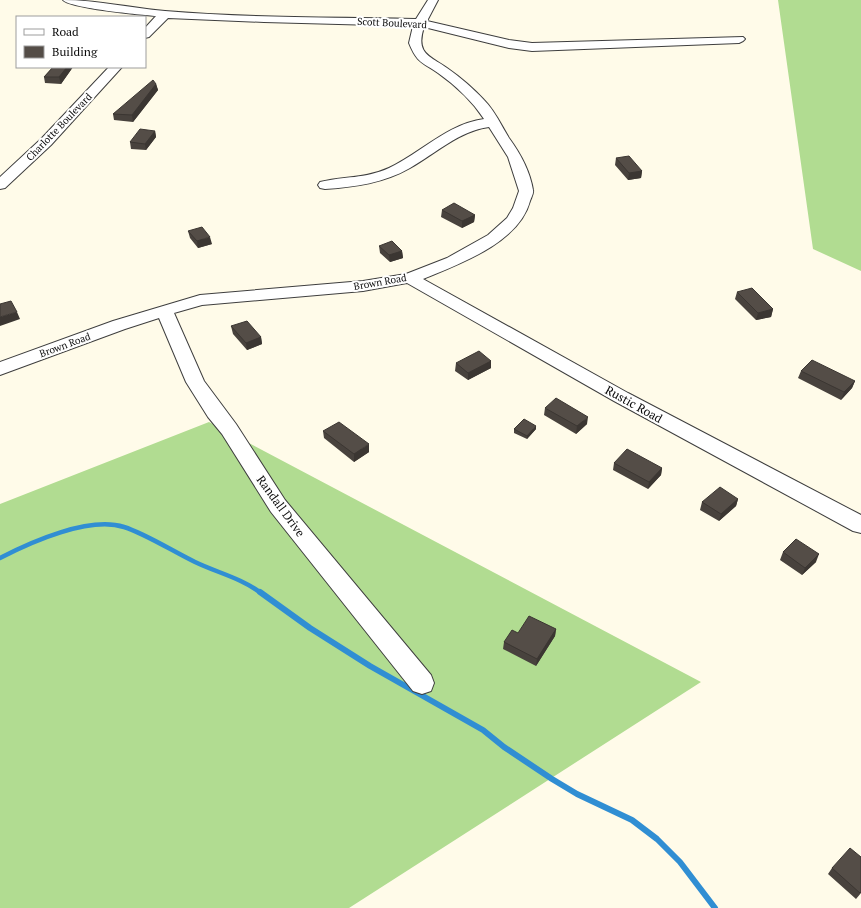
<svg xmlns="http://www.w3.org/2000/svg" width="861" height="908" font-family="'PT Serif',serif">
  <rect width="100%" height="100%" fill="#fffbe9"/>
  <path fill="#b1dc91" d="M778 0H861V271L813 249Z
    M209 422 701 682 349 908H0V504Z"/>
  <g fill="none" stroke-linecap="round" stroke-linejoin="round">
    <path stroke="#308ed3" stroke-width="4.5" d="M0 558C31 542 89 516 124 527 146 534 174 552 195 562 218 573 241 578 261 593"/>
    <path stroke="#308ed3" stroke-width="6" d="M260 592 310 628 370 666 483 730 504 747 552 779 577 794 632 820 657 839 680 862 715 908"/>
    <defs>
      <path id="minor" d="M63 0C97 0 131 8 165 11 248 18 332 17 416 19L428 0H438L427 21 509 40 532 43 743 37 745 39 743 41 739 43 532 51 509 48 424 27C415 54 430 56 447 68 460 77 474 89 484 100 495 111 501 125 509 138 520 153 530 171 533 190 534 193 531 198 530 201 519 243 459 264 423 279L628 393 861 515V533L853 531 614 401 407 283 363 291 202 305 174 313 204 381 236 424 285 500 431 675 434 683 431 691 422 694 413 691 271 512 222 434 208 417 186 382 159 318 125 329 0 375V362L113 321 200 295 363 281 406 274 447 258 488 235 507 218 513 208 519 191 508 157 489 127C459 131 436 153 410 168 384 183 355 187 325 189L320 188 318 185 320 182C344 176 365 179 389 168 421 153 447 124 484 119 473 102 455 85 438 73 422 62 417 63 409 43L413 26 264 22 168 18 149 37 145 38V28L156 16C142 15 69 8 63 0Z
        M109 67H122L51 145 5 188 0 189V177L41 139Z"/>
    </defs>
    <use href="#minor" stroke="#3e3e3e" stroke-width="2"/>
    <use href="#minor" fill="#fff" fill-rule="evenodd"/>
  </g>
  <path fill="#48423d" d="M53 67H73L61 84 45 83 44 77Z
    M156 84 158 90 133 122 114 120 113 114Z
    M155 131 156 137 146 150 131 149 130 142Z
    M616 158 642 171 641 178 628 180 615 165Z
    M442 210 475 215 474 222 462 228 441 217Z
    M188 231 212 244 198 248 190 238Z
    M379 246 402 251 403 258 390 262 380 253Z
    M737 292 773 309 771 317 756 320 735 299Z
    M231 326 261 337 262 344 247 350 233 334Z
    M491 361V368L468 380 455 371 456 363Z
    M801 371 855 381 852 388 841 400 798 378Z
    M545 408 587 424 576 434 544 415Z
    M514 429H536L527 439 514 433Z
    M323 431 369 452 354 462 324 438Z
    M614 463 662 468 661 475 648 489 613 470Z
    M738 499 736 506 719 521 700 510 702 502Z
    M783 552 816 562 802 575 780 560Z
    M556 629 555 636 536 666 503 649 504 642 518 633Z
    M861 857V893L856 899 828 874 832 868Z"/>
  <path fill="#3b3632" d="M67 67H73L61 84 59 77Z
    M156 84 158 90 133 122 132 115Z
    M155 131 156 137 146 150 145 144Z
    M642 171 641 178 628 180 629 173Z
    M475 215 474 222 462 228V221Z
    M210 237 212 244 198 248 197 241Z
    M402 251 403 258 390 262 389 255Z
    M773 309 771 317 756 320 758 313Z
    M17 312 20 319 0 326V317Z
    M261 337 262 344 247 350 246 343Z
    M491 361V368L468 380V373Z
    M855 381 852 388 841 400 844 392Z
    M588 417 587 424 576 434 577 426Z
    M536 426V429L527 439V436Z
    M369 444V452L354 462V454Z
    M662 468 661 475 648 489 649 482Z
    M738 499 736 506 719 521 721 514Z
    M819 554 816 562 802 575 805 568Z
    M556 629 555 636 536 666 537 659Z"/>
  <path fill="#544d47" stroke="#3b3632" d="M53 67H67L59 77H44Z
    M153 80 156 84 132 115 113 114Z
    M140 129 155 131 145 144 130 142Z
    M629 156 642 171 629 173 616 158Z
    M454 203 475 215 462 221 442 210Z
    M202 227 210 237 197 241 188 231Z
    M392 241 402 251 389 255 379 246Z
    M752 288 773 309 758 313 737 292Z
    M11 301 17 312 0 317V304Z
    M247 321 261 337 246 343 231 326Z
    M479 351 491 361 468 373 456 363Z
    M812 360 855 381 844 392 801 371Z
    M556 398 588 417 577 426 545 408Z
    M524 419 536 426 527 436 514 429Z
    M339 422 369 444 354 454 323 431Z
    M627 449 662 468 649 482 614 463Z
    M720 487 738 499 721 514 702 502Z
    M796 539 819 554 805 568 783 552Z
    M529 616 556 629 537 659 504 642 512 630 518 633Z
    M850 848 861 857V892L860 893 832 868Z"/>
  <g text-anchor="middle" dominant-baseline="central" stroke-width="4" stroke-linejoin="round" paint-order="stroke">
    <g font-size="10" fill="#0b0b0b" stroke="#fff">
      <text transform="translate(392 23) rotate(3)">Scott Boulevard</text>
      <text transform="translate(59 127) rotate(-46)">Charlotte Boulevard</text>
      <text transform="translate(380 282) rotate(-10)">Brown Road</text>
      <text transform="translate(65 345) rotate(-20)">Brown Road</text>
    </g>
    <g font-size="12" fill="#0b0b0b" stroke="#fff">
      <text transform="translate(634 404) rotate(29)">Rustic Road</text>
      <text transform="translate(281 506) rotate(54)">Randall Drive</text>
    </g>
  </g>
  <rect x="16" y="16" width="130" height="52" fill="#ffffff" stroke="#9d9d9d"/>
  <rect x="24" y="29" width="20" height="6" fill="#ffffff" stroke="#9d9d9d"/>
  <text x="52" y="36" font-size="12" fill="#0b0b0b">Road</text>
  <rect x="24" y="46" width="20" height="12" fill="#544d47" stroke="#9d9d9d"/>
  <text x="52" y="56" font-size="12" fill="#0b0b0b">Building</text>
</svg>
